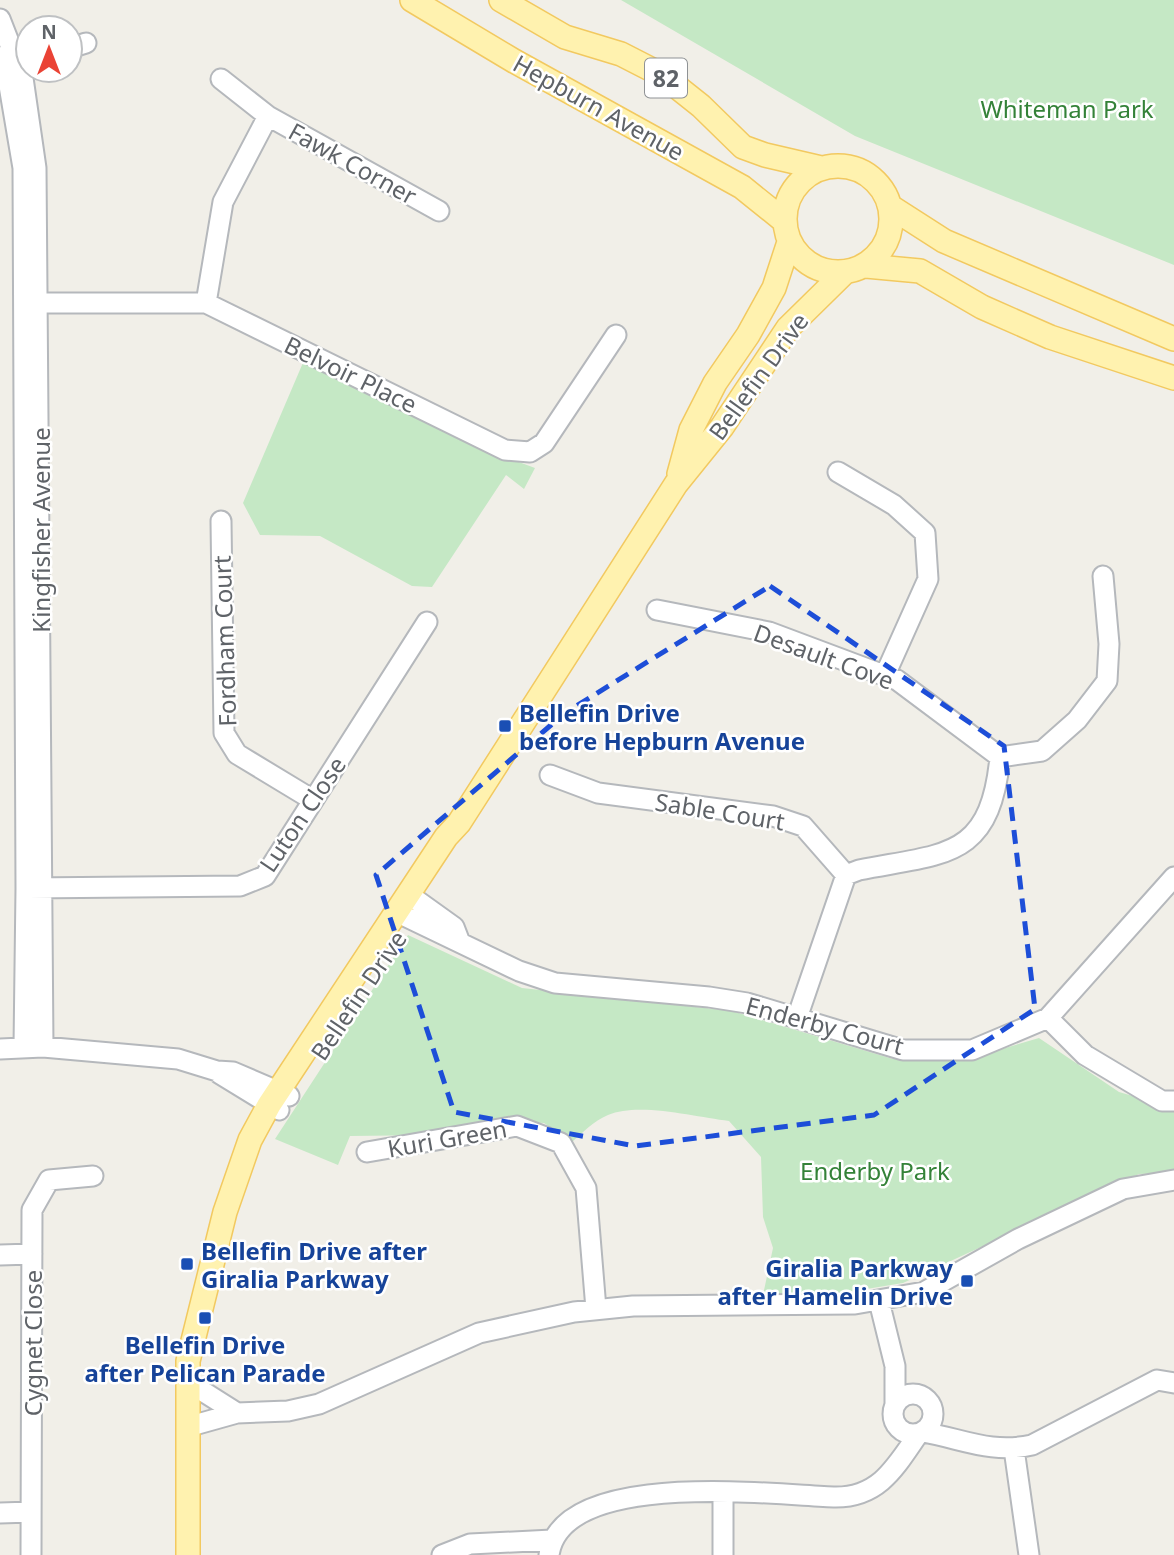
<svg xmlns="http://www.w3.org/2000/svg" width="1174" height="1555" font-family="'Noto Sans',sans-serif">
  <rect width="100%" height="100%" fill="#f1efe8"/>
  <path fill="#c5e8c5" d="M621 0H1174V265L855 136Z
    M305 358 505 457 535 468 524 489 506 475 432 587 412 586 320 536 260 535 243 503Z
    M408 935 522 988 732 1011 893 1059 961 1061 1039 1038 1119 1092 1174 1108V1173L1139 1174 903 1283 830 1295H763L773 1248 763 1217 761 1157 729 1121C695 1117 639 1102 608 1115 594 1121 583 1132 572 1142L544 1123 504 1121 473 1123 436 1135 350 1136 338 1165 275 1139Z"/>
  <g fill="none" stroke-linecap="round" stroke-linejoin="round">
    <defs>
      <path id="minor" d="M0 19 23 78 36 168 43 1047
        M70 48 86 43
        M4 56 23 168 26 888 24 1047
        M221 79 268 116 439 211
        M26 303H206L505 450 530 452 544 443 616 335
        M206 303 223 202 268 116
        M838 472 894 505 925 533 928 579 885 675
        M221 521 224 733 237 754 313 800
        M657 610 769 632 897 680 1000 757C990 860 945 853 859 870L846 875
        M1000 757 1042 751 1077 720 1107 681 1109 644 1103 576
        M550 775 598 793 773 816 803 826 846 875 797 1018
        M28 888 240 886 265 876 427 622
        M408 894 454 927 459 940
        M396 912 519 971 555 983 709 997 747 1003 903 1050H972L1048 1018 1174 877
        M1048 1018 1085 1055 1162 1101H1174
        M0 1049 43 1047 178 1059 217 1071 233 1072 289 1096
        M220 1074 279 1110
        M367 1152 517 1126 561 1143 586 1188 596 1309
        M0 1255 32 1254
        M879 1301 895 1366V1403
        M188 1382 237 1413
        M893 1414a20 20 0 1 1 40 0a20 20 0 1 1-40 0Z
        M187 1427 237 1413 288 1411 319 1404 479 1333 574 1312 633 1306 855 1304 924 1292 1018 1239 1123 1189 1174 1180
        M923 1432C963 1439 991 1454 1032 1445L1157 1380 1174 1383
        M1014 1449 1029 1555
        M723 1493V1555
        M0 1513 31 1512
        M31 1555 32 1210 49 1180 93 1176
        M442 1555 470 1544 552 1540
        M549 1555C561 1468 772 1495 836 1497 880 1497 896 1466 919 1433"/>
      <path id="major" d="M412 0 514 61 742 187 783 220
        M501 0 565 37 621 54 662 75 701 106 743 147 765 155 821 168
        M785 219a53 53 0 1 1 106 0a53 53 0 1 1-106 0Z
        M891 207 944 241 1174 339
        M866 266 920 271 982 307 1050 337 1174 378
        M679 474 691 430 715 383 748 335 774 288 789 242
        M188 1555V1361L225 1212 250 1140 269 1105 446 837 459 823 676 484 722 427 788 328 844 273"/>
    </defs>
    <use href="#minor" stroke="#b5b8bc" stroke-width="23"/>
    <use href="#major" stroke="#f2c960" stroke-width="26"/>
    <use href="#minor" stroke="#fff" stroke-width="19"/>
    <use href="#major" stroke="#fff2af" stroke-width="23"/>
  </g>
  <path fill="none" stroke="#1d4ed8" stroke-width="5" stroke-dasharray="14 9" stroke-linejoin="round" d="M770 586 1004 746 1035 1009 874 1115 635 1146 454 1112 376 875 565 713Z"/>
  <g fill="#1a4fb4" stroke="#fff" stroke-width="2.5">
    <rect x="498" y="719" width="14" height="14" rx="3.5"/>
    <rect x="180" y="1257" width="14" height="14" rx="3.5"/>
    <rect x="960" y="1274" width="14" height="14" rx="3.5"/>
    <rect x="198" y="1311" width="14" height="14" rx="3.5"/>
  </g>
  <g text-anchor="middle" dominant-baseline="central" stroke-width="5" stroke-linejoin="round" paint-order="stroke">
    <rect fill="#fff" stroke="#8f9295" stroke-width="2" x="645" y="58.5" width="42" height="39" rx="5"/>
    <g font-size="23" font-weight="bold" fill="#5f6368">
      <text x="666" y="78">82</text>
    </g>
    <g font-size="24" fill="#5f6368" stroke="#fff">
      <text transform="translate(599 107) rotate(29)">Hepburn Avenue</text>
      <text transform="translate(353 163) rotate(29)">Fawk Corner</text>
      <text transform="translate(351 374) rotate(26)">Belvoir Place</text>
      <text transform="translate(758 376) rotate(-54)">Bellefin Drive</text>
      <text transform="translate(40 530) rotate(-90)">Kingfisher Avenue</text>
      <text transform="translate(224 641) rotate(-92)">Fordham Court</text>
      <text transform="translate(824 656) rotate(20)">Desault Cove</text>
      <text transform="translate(720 811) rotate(9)">Sable Court</text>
      <text transform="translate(302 814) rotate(-56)">Luton Close</text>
      <text transform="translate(358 995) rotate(-56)">Bellefin Drive</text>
      <text transform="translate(825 1025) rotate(15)">Enderby Court</text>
      <text transform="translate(447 1138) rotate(-10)">Kuri Green</text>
      <text transform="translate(32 1343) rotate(-90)">Cygnet Close</text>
    </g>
    <g font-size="24" fill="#348238" stroke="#fff">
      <text x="1067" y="108">Whiteman Park</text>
      <text x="875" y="1170">Enderby Park</text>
    </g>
    <g font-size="24" font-weight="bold" fill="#164399" stroke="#fff" text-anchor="start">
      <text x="519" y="712">Bellefin Drive<tspan x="519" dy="28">before Hepburn Avenue</tspan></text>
      <text x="201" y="1250">Bellefin Drive after<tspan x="201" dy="28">Giralia Parkway</tspan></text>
      <text x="953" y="1267" text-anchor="end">Giralia Parkway<tspan x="953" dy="28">after Hamelin Drive</tspan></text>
      <text x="205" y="1344" text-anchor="middle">Bellefin Drive<tspan x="205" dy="28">after Pelican Parade</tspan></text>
    </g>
  </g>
  <g transform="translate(49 49)"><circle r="33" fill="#ffffff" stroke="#bfc1c3" stroke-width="2"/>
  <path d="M0-5L12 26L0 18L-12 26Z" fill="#ea4335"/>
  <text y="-10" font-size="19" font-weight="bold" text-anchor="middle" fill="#5f6368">N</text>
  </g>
</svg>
